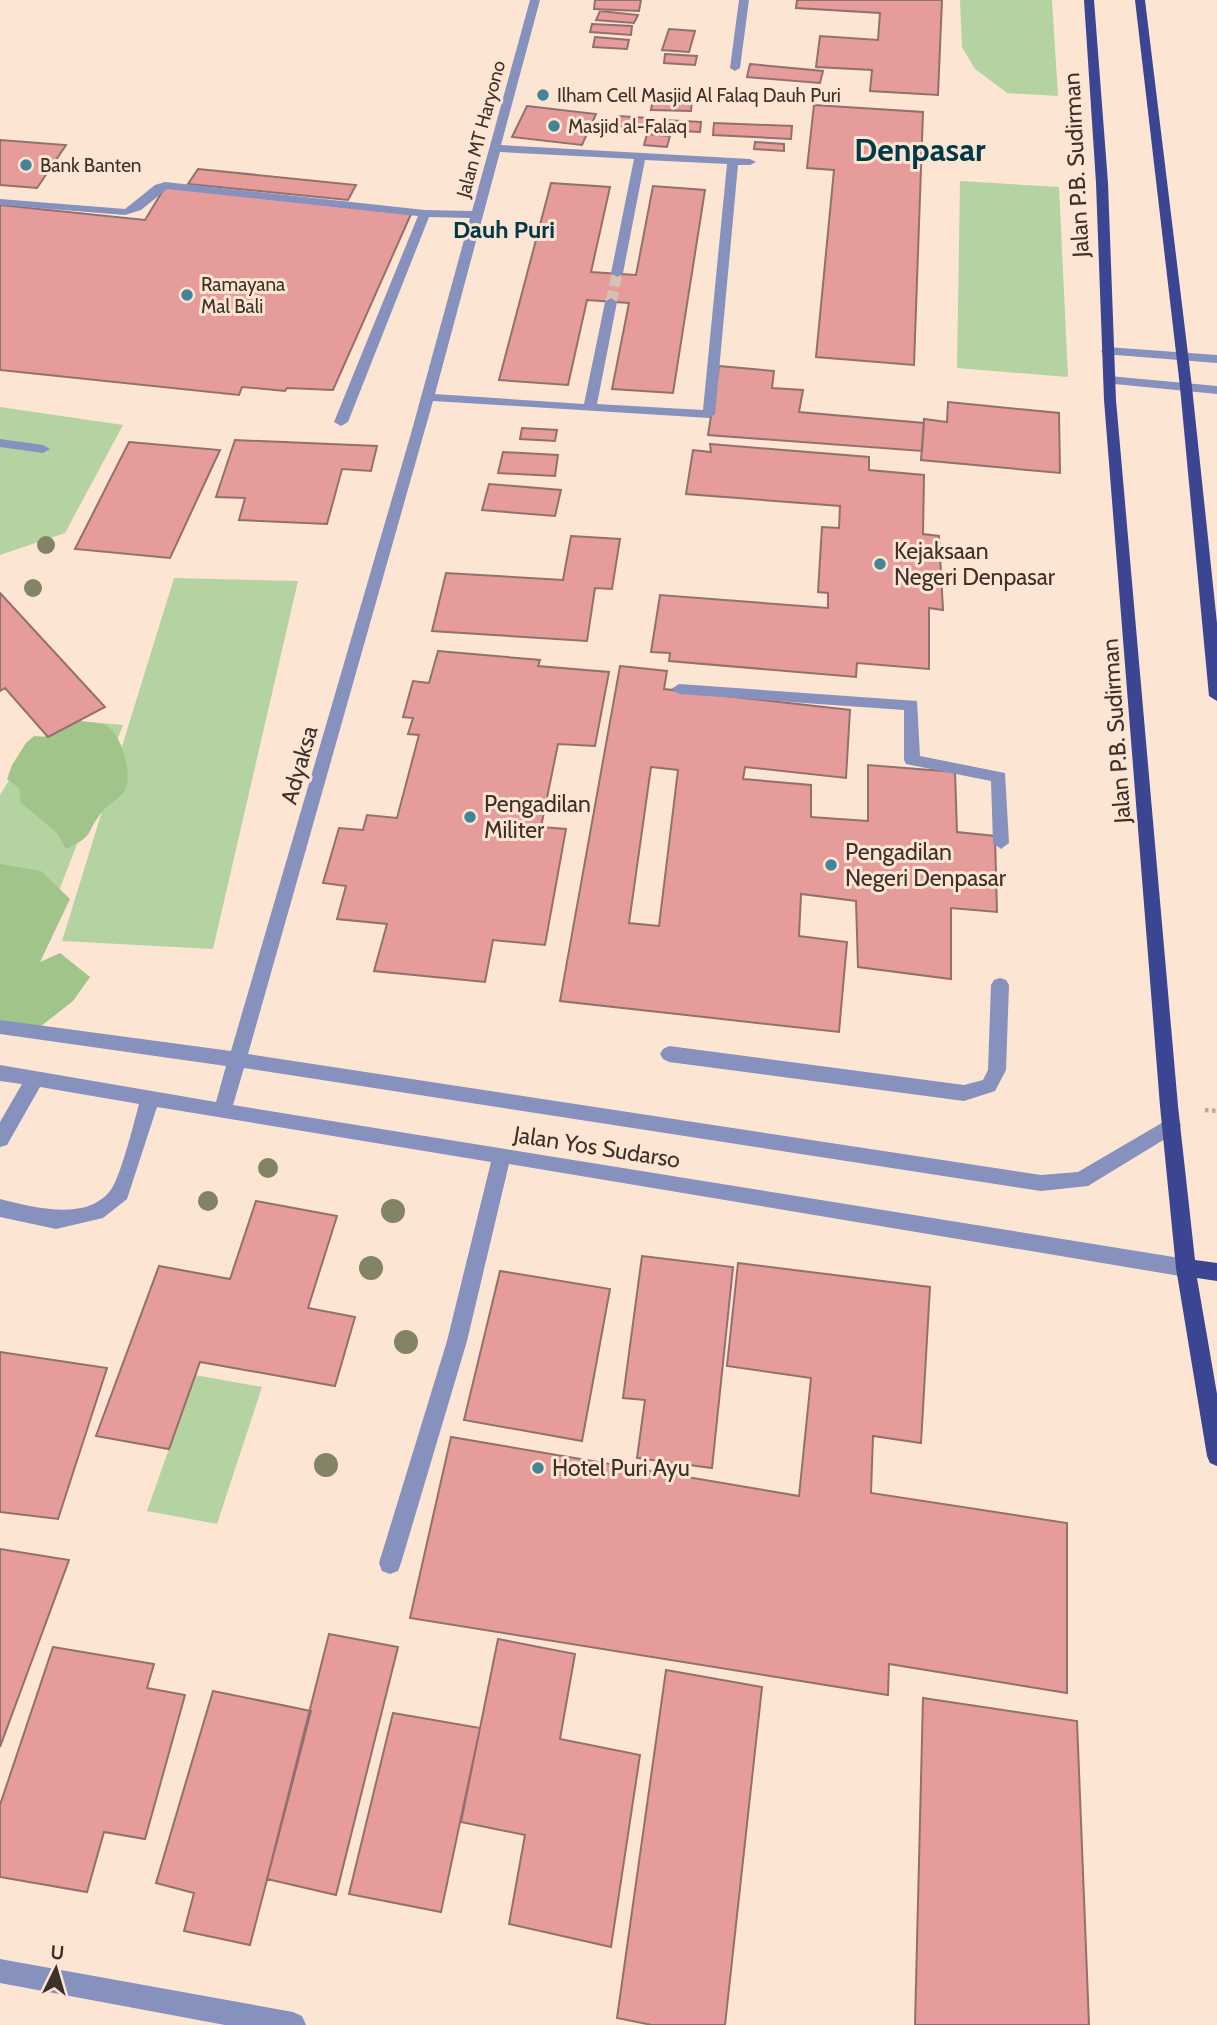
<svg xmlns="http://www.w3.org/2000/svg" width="1217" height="2025" font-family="Cabin,sans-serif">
  <rect width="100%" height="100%" fill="#fde5d4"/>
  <path fill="#b4d3a1" d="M960 0H1052L1058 96 1007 93 975 69 962 47Z
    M960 181 1059 187 1068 377 957 368Z
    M0 407 123 425 65 533 0 555Z
    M174 578 298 581 213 949 62 941Z
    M78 721 123 725 21 989 0 986V795L32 742Z
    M195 1375 262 1387 217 1524 147 1511Z"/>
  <path fill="#a0c48a" d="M78 721C86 722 97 722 105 725 120 731 131 769 127 784 124 798 110 802 102 812 84 834 97 834 66 849L57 833 21 803 19 788 7 779 12 765 26 743 34 736 48 737Z
    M0 864 41 871 70 899 40 962 60 953 90 977 73 1001 36 1030 0 1022Z"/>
  <path fill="#e59c9a" stroke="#92706f" stroke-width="2" fill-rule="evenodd" d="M595 0H641L639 11 594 9Z
    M797 0H942L938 95 870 91 872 70 816 67 820 36 878 40 880 13 796 8Z
    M600 11 638 15 634 23 596 20Z
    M592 24 632 26 631 35 590 32Z
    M669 29 695 31 689 52 662 50Z
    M595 37 629 40 627 49 593 47Z
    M665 54 697 56 695 65 664 63Z
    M750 64 823 71 820 83 747 77Z
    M653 99 692 100 691 111 651 110Z
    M814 105 923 112 914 365 816 357 834 170 807 168Z
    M527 106 596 114 582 145 512 137Z
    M618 116 648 118 645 128 615 126Z
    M662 120 701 122 700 132 660 130Z
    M714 123 792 126 791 139 713 135Z
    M647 134 670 136 667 147 644 145Z
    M0 140 66 145 37 188 0 185Z
    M755 142 784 144V151L754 149Z
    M198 169 356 185 348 200 188 184Z
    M551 183 610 187 591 272 636 275 653 186 705 190 673 393 612 389 629 303 587 300 568 385 499 380Z
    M165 187 411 214 333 390 287 388 285 391 242 387 239 395 0 370V205L145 220Z
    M719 366 774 371 772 388 803 390 799 412 924 423 922 451 708 435Z
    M948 402 1059 413 1060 473 921 460 924 419 947 422Z
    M522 428 557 430 555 441 520 439Z
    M235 440 377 446 371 471 342 469 327 524 239 520 245 498 216 497Z
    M129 442 220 450 170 558 75 549Z
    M710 444 869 457V470L924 475 923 534 939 536 943 610 929 608V669L857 663 856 677 669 661 670 653 651 652 660 595 828 608V593L818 592 822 527 839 528 840 506 686 494 693 450 711 452Z
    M503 452 558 455 555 476 498 473Z
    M489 484 561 490 555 516 482 510Z
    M571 536 620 539 612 589 595 588 587 641 432 631 446 573 563 580Z
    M0 593 105 707 48 737 5 688 0 691Z
    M438 651 540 660 538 666 609 672 595 746 558 744 541 827 566 829 545 945 493 940 485 982 374 971 387 924 337 919 346 886 323 883 339 828 363 830 367 815 397 818 419 735 408 734 413 718 403 717 413 681 429 683Z
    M620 666 667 671 664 689 850 710 846 778 745 767 743 779 811 785V817L868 821V765L955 772 957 832 995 836 997 912 951 908V979L858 967 856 901 801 894 799 936 847 942 839 1032 560 1001ZM651 767 678 770 659 926 629 923Z
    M256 1201 337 1216 308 1308 355 1317 335 1386 200 1362 169 1449 96 1436 159 1266 230 1279Z
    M642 1256 733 1267 712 1468 637 1458 645 1400 623 1398Z
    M738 1263 930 1287 921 1443 873 1436 871 1493 1067 1523V1693L889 1664 888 1695 410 1618 451 1437 799 1496 811 1378 727 1366Z
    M500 1271 610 1289 582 1441 464 1420Z
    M0 1352 107 1368 58 1519 0 1512Z
    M0 1549 69 1560 0 1747Z
    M329 1634 398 1647 336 1895 267 1879Z
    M498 1639 575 1654 560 1739 640 1755 611 1947 509 1924 525 1835 461 1822Z
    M53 1647 154 1664 147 1688 185 1695 145 1839 104 1832 87 1892 0 1877V1805Z
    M666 1670 762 1687 725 2025H652L617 2018Z
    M213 1691 311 1711 250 1945 184 1931 194 1893 156 1883Z
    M923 1698 1077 1721 1089 2025H915Z
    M393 1713 480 1728 441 1912 349 1894Z"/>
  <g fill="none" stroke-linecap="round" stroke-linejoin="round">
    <path stroke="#d7c1b2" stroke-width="11" stroke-dasharray="11 5" stroke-linecap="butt" d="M611 302 617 273"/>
    <path stroke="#bba799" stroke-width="4.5" stroke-dasharray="3.5 3.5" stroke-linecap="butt" d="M1205 1110 1217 1111"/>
    <path fill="#8791bd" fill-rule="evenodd" d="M530 0H540L501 145 750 159 756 162 750 165H738L715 414 709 418 433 401 248 1054 1041 1175 1078 1172 1172 1117 1178 1119 1181 1125 1178 1131 1088 1186 1041 1191 244 1068 233 1105 1186 1259 1193 1262 1196 1268 1193 1274 1186 1277 509 1164 467 1341 401 1563 398 1571 390 1574 382 1571 379 1563 447 1341 491 1162 157 1107 127 1199 103 1218 56 1229 0 1217V1199C33 1207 89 1223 112 1188 121 1174 134 1123 139 1104L40 1087 7 1145 0 1147V1122L22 1084 0 1081V1065L216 1102 226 1066 0 1034V1020L231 1051 412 430 470 218 429 217 348 422 341 426 334 422 418 216 167 189 141 210 125 215 0 205V199L125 209 155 185 165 182 425 210 472 211ZM500 152 634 159 611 273 617 277 623 273 645 160 727 164 703 410 597 404 617 302 611 298 605 302 584 404 435 394Z
      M739 0H749L740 68 735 71 730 68Z
      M1107 347 1217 355V363L1103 354 1101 351Z
      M1109 376 1217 386V394L1104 383V377Z
      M0 439 43 445 50 449 43 453 0 447Z
      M679 684 917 701 920 756 1005 773 1009 843 1001 849 993 843 991 781 906 764 904 760V710L679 694 671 689Z
      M1000 978 1006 980 1009 985 1006 1070 995 1091 964 1101 669 1062 663 1059 660 1054 663 1049 669 1046 964 1085 983 1080 988 1070 991 985 994 980Z
      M0 1959 293 2012 302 2016 306 2025H225L0 1983Z"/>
    <path fill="#3c4592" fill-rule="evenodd" d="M1084 0H1094L1108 183 1116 400 1178 1106 1195 1260 1217 1263V1281L1197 1278 1217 1394V1466L1210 1463 1207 1456 1176 1268 1160 1106 1104 400 1096 183Z
      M1135 0H1145L1192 387 1217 623V701L1209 696 1180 387Z"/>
  </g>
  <g fill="#828465">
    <circle cx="46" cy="545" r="9"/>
    <circle cx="33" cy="588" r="9"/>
    <circle cx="268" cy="1168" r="10"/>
    <circle cx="208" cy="1201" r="10"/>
    <circle cx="393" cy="1211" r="12"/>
    <circle cx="371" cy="1268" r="12"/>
    <circle cx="406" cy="1342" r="12"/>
    <circle cx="326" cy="1465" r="12"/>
  </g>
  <g fill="#438497" stroke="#fde5d4" stroke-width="2.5">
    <circle cx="543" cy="95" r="7"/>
    <circle cx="554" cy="126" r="7"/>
    <circle cx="26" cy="165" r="7"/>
    <circle cx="187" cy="295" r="7"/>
    <circle cx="880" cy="564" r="7"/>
    <circle cx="470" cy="817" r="7"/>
    <circle cx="831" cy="865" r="7"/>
    <circle cx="538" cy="1468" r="7"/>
  </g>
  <g text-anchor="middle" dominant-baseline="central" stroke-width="6" stroke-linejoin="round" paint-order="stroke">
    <g font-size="19" fill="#3d3129" stroke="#fde5d4" text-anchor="start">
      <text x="557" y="95">Ilham Cell Masjid Al Falaq Dauh Puri</text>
      <text x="568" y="126">Masjid al-Falaq</text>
      <text x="40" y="165">Bank Banten</text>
      <text x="201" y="284">Ramayana<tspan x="201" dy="22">Mal Bali</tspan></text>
    </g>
    <g font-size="19" fill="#3d3129" stroke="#fde5d4">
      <text transform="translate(481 129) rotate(-75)">Jalan MT Haryono</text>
    </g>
    <g font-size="23" fill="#3d3129" stroke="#fde5d4">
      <text transform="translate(1076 165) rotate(-93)">Jalan P.B. Sudirman</text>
      <text transform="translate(1116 731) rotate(-94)">Jalan P.B. Sudirman</text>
      <text transform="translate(299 765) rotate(-74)">Adyaksa</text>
      <text transform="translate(597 1147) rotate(9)">Jalan Yos Sudarso</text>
    </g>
    <g font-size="23" fill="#3d3129" stroke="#fde5d4" text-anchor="start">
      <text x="894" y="551">Kejaksaan<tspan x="894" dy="26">Negeri Denpasar</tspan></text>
      <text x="484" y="804">Pengadilan<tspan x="484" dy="26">Militer</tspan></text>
      <text x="845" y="852">Pengadilan<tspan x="845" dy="26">Negeri Denpasar</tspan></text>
      <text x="552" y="1468">Hotel Puri Ayu</text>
    </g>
    <g font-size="24" font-weight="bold" fill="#003a48" stroke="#fde5d4">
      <text x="504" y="229">Dauh Puri</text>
    </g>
    <g font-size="32" font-weight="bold" fill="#003a48" stroke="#fde5d4">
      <text x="920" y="149">Denpasar</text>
    </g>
  </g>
  <g transform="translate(56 1969) rotate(5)" stroke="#fde5d4" stroke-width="5" paint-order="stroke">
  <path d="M0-5L12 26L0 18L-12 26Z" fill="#3d3129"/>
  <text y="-10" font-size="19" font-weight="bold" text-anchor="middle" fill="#3d3129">U</text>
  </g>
</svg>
